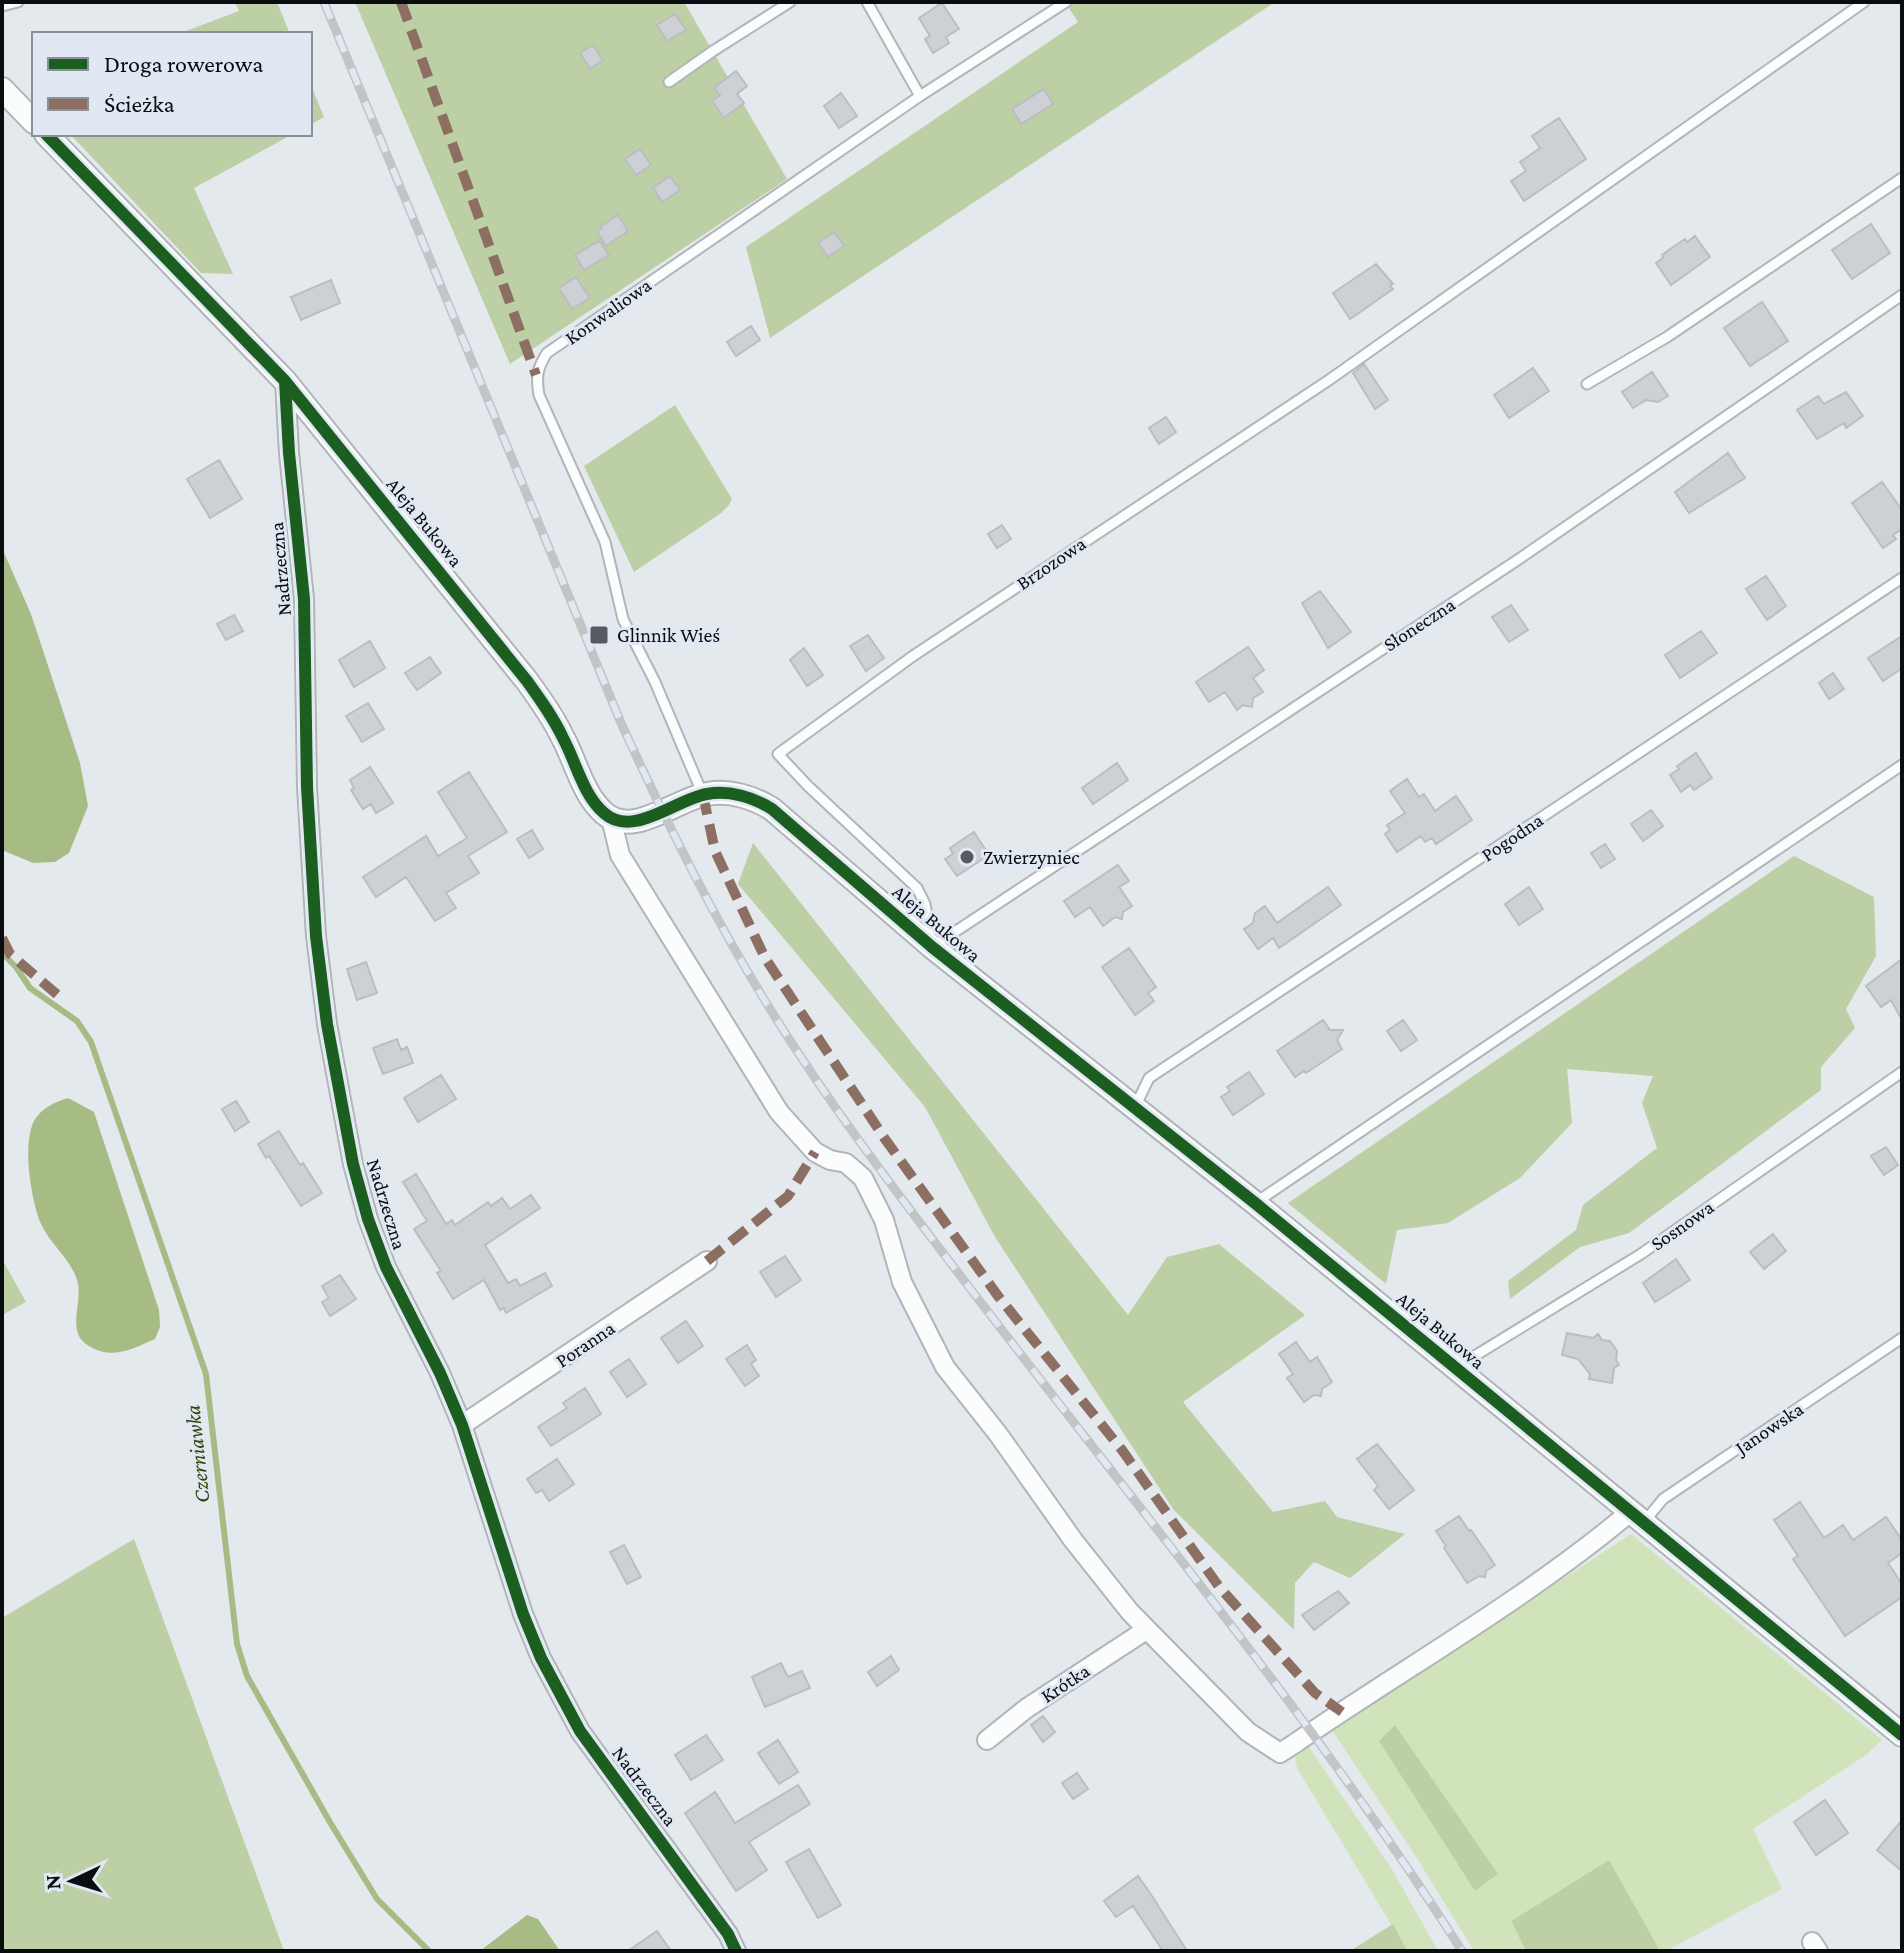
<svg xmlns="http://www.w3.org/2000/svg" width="1904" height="1953" font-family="'Crimson Pro',serif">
  <rect width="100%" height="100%" fill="#e4e9ee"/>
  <path fill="#d1e3bb" d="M1631 1534 1882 1740 1866 1755 1753 1829 1782 1889 1666 1951H1660L1609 1860 1511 1921 1526 1951H1474L1418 1860 1332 1730Z
    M1309 1747 1393 1871 1438 1951H1407L1297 1768 1295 1756Z"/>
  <path fill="#bdcfa4" d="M235 2H277L290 34H178L239 11Z
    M355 2H684L787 179 510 364Z
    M1065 2H1275L770 338 746 247 1078 22Z
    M310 83 324 117 310 125Z
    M70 134H293L194 188 233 274 201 273Z
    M675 405 732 499 729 505 721 513 634 572 584 466Z
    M753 843 1128 1315 1167 1257 1219 1244 1305 1315 1183 1402 1273 1512 1325 1501 1337 1517 1405 1534 1350 1578 1314 1562 1295 1583 1294 1630 1173 1509 995 1237 925 1107 738 884Z
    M1794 856 1874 897 1876 956 1846 1009 1855 1028 1821 1067V1090L1629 1233 1580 1247 1510 1299 1508 1281 1576 1230 1583 1205 1657 1148 1642 1103 1653 1076 1567 1069 1572 1123 1520 1178 1448 1223 1397 1230 1386 1284 1288 1203Z
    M2 1259 26 1302 2 1315Z
    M134 1539 284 1951H2V1618Z
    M1395 1725 1498 1874 1475 1891 1379 1741Z
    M1609 1860 1660 1951H1526L1511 1921Z
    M1393 1924 1407 1951H1350Z"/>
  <path fill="#a7bc84" d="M2 548 31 614 80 763 88 806 69 853 55 862 33 863 2 850Z
    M68 1098 94 1112 159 1310 160 1327 155 1339C130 1350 110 1361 86 1344 66 1330 84 1299 77 1280 70 1258 50 1244 41 1224 31 1200 22 1145 34 1121 41 1108 55 1102 68 1098Z
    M527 1915 538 1919 560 1951H480Z"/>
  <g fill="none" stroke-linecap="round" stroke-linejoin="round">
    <path stroke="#a7bc84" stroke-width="6" d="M2 953 16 967 30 988 77 1021 91 1042 206 1374 237 1644 247 1676 331 1824 377 1899 429 1951"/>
  </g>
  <path fill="#cdd1d6" stroke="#babec2" stroke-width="2" d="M942 3 959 29 946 37 949 43 933 53 925 39 930 36 919 18Z
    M675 14 686 30 667 41 657 25Z
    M593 45 603 60 590 69 580 53Z
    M736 71 747 86 737 94 744 103 724 118 712 101 720 95 714 88Z
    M1044 89 1053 104 1021 124 1012 109Z
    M841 93 857 116 839 128 824 106Z
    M1559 118 1586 159 1524 201 1511 181 1526 171 1520 162 1540 148 1532 136Z
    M640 149 651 165 636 175 625 159Z
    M670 176 680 190 662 202 653 188Z
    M618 215 628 231 606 246 597 231 602 228 601 226Z
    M1871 224 1890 253 1852 279 1832 250Z
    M834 232 844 246 828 257 818 243Z
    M1695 236 1710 257 1671 285 1656 263 1663 258 1662 255 1685 239 1687 242Z
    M599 241 609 255 584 270 575 255Z
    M1376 264 1393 284 1390 286 1393 289 1350 319 1333 293Z
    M576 277 590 298 572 309 559 288Z
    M331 280 340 303 301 320 291 297Z
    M1762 302 1788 341 1750 366 1724 328Z
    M751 326 760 340 736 356 727 342Z
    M1364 364 1388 400 1375 409 1353 373Z
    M1533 368 1549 391 1509 418 1494 395Z
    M1652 372 1668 396 1658 402 1646 400 1633 408 1622 392Z
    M1846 392 1863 416 1846 428 1844 423 1817 439 1797 410 1818 396 1824 404Z
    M1166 417 1176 432 1159 444 1149 428Z
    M1728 453 1745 478 1689 513 1675 492Z
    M219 460 242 499 210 518 187 479Z
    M1882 482 1902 510V529L1893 535 1896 539 1883 548 1852 503Z
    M1002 525 1011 539 997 548 988 534Z
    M1766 576 1786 606 1767 620 1746 589Z
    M1320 591 1351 632 1328 648 1302 603Z
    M1511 605 1528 630 1509 642 1492 617Z
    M234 615 243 631 226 640 217 624Z
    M1701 631 1717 653 1680 678 1665 655Z
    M868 635 884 658 866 671 850 646Z
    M1902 636V668L1883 681 1868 658Z
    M370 641 385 668 354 687 339 660Z
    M1248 647 1264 670 1253 678 1263 692 1253 698 1252 707 1243 705 1237 710 1225 692 1209 702 1196 682Z
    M804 648 823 675 807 686 790 660Z
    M430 657 441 673 417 690 405 673Z
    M1833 673 1844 689 1829 699 1819 683Z
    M368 703 384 729 362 742 346 716Z
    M1696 753 1712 778 1694 790 1690 785 1681 792 1670 775 1679 769 1677 766Z
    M1117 763 1128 780 1093 804 1082 788Z
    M370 767 393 803 376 813 371 804 363 809 351 790 354 788 350 780Z
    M469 772 507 832 468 856 479 873 446 893 456 908 435 921 406 877 376 897 363 877 426 836 438 856 467 838 438 792Z
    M1407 779 1419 797 1424 794 1435 811 1456 796 1472 820 1436 844 1432 838 1425 842 1421 836 1397 852 1385 834 1390 830 1387 825 1405 813 1390 791Z
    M1651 810 1663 826 1643 841 1631 824Z
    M532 830 543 849 529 858 517 839Z
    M974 832 989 855 957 876 945 859 953 854 950 848Z
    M1605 844 1615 859 1601 868 1591 853Z
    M1118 865 1129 881 1119 887 1132 906 1123 912 1122 919 1115 917 1103 926 1090 907 1075 917 1064 901Z
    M1328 887 1341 905 1279 948 1273 938 1258 949 1244 929 1253 923 1255 913 1265 906 1277 923Z
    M1529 887 1543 909 1519 925 1505 904Z
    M1129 948 1156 987 1148 993 1154 1001 1135 1015 1102 967Z
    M1902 959V1020L1891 1000 1881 1007 1866 986Z
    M366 962 377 993 357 1000 347 969Z
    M1323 1020 1330 1030H1343L1337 1040 1342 1049 1306 1073 1304 1071 1295 1077 1277 1051Z
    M1403 1020 1417 1040 1401 1051 1387 1031Z
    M397 1039 401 1050 407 1047 413 1063 383 1074 373 1048Z
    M1249 1072 1264 1094 1233 1115 1221 1097 1230 1091 1227 1087Z
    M441 1075 456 1099 418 1122 404 1098Z
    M236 1101 249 1122 235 1131 222 1109Z
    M279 1131 300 1165 303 1163 322 1193 301 1206 269 1156 266 1158 258 1144Z
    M1886 1147 1898 1165 1884 1175 1871 1156Z
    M416 1174 446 1224 452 1220 455 1225 488 1202 491 1206 502 1198 510 1209 531 1195 540 1208 485 1245 508 1283 516 1279 520 1286 545 1273 552 1286 506 1313 504 1308 500 1310 484 1280 453 1299 437 1273 441 1271 414 1229 427 1221 403 1182Z
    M1773 1234 1786 1251 1764 1269 1750 1252Z
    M785 1256 801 1280 776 1297 760 1272Z
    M1676 1259 1690 1280 1655 1302 1643 1283Z
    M340 1275 356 1299 330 1316 322 1302 329 1298 322 1286Z
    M686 1321 703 1346 678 1363 661 1338Z
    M1567 1333 1593 1338 1598 1334 1602 1340 1610 1341 1617 1351 1616 1360 1619 1365 1614 1368 1612 1383 1589 1379 1590 1374 1578 1359 1562 1355Z
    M1296 1342 1310 1362 1317 1357 1332 1382 1322 1389 1321 1396 1314 1395 1304 1402 1287 1378 1293 1374 1279 1354Z
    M747 1345 756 1360 751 1364 759 1376 745 1386 726 1359Z
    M629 1359 646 1384 627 1397 610 1372Z
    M585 1388 601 1414 551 1446 538 1427 567 1408 563 1403Z
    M1377 1444 1414 1490 1389 1509 1374 1490 1378 1486 1357 1459Z
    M557 1459 574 1484 549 1501 542 1490 536 1493 527 1479Z
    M1800 1502 1824 1538 1843 1525 1853 1540 1886 1517 1902 1540V1553L1888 1563 1902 1584V1597L1845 1636 1793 1559 1798 1556 1774 1520Z
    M1459 1516 1469 1531 1471 1530 1495 1565 1486 1571 1485 1577 1479 1576 1467 1583 1444 1548 1446 1546 1436 1531Z
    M624 1545 641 1577 627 1584 610 1552Z
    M1338 1591 1349 1603 1314 1630 1302 1615Z
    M891 1656 899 1670 877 1686 868 1672Z
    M781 1663 788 1677 802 1671 810 1688 765 1707 752 1677Z
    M1043 1716 1055 1732 1043 1742 1031 1725Z
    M706 1735 723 1760 691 1780 675 1755Z
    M778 1740 798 1772 779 1784 758 1753Z
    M1077 1773 1088 1789 1073 1799 1062 1783Z
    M798 1785 810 1804 749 1842 767 1870 736 1891 685 1813 715 1792 735 1823Z
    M1825 1800 1848 1833 1816 1855 1794 1822Z
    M1902 1820V1871L1877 1850Z
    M809 1849 841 1905 818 1918 786 1862Z
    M1138 1876 1150 1893 1187 1951H1163L1133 1906 1116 1917 1104 1901Z
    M657 1931 671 1951H628Z"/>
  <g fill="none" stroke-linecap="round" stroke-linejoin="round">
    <defs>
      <path id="service" d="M867 2 920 96
        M1864 2 1329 380 913 656 778 754 808 786 917 888 925 904 932 947 1519 559 1902 295
        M2 6 18 2
        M669 82 713 51 790 2
        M1587 384 1667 337 1902 178
        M703 795 655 682 623 619 605 542 539 395C536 378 537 368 547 353L920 96 1066 2
        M1135 1107 1149 1078 1902 578
        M1255 1203 1902 765
        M1455 1368 1641 1254 1902 1072
        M1645 1521 1663 1499 1902 1338"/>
      <path id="minor" d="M285 381 289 453 304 599 307 787 316 936 327 1024 342 1105 353 1164 368 1219 386 1267 440 1373 462 1425 523 1614 541 1658 580 1731 728 1934 736 1951
        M611 818 620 855 779 1112 815 1152 830 1160 846 1163 863 1178 884 1220 902 1282 945 1367 998 1434 1073 1540 1130 1612 1248 1732 1280 1753 1294 1744C1406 1667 1525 1600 1629 1513
        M462 1425 707 1261
        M987 1740 1027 1708 1146 1630
        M1812 1942 1818 1951"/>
      <path id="tertiary" d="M2 89 34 122
        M46 134 285 381 527 681C540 699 553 717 563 738 576 762 583 795 604 813 633 839 676 799 707 794 729 790 753 797 772 809L932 947 1255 1203 1902 1735"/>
    </defs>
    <use href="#service" stroke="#b1b5b9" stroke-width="13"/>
    <use href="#minor" stroke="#b1b5b9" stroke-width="22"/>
    <use href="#tertiary" stroke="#b1b5b9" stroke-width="26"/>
    <use href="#service" stroke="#fbfcfc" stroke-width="9"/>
    <use href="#minor" stroke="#fbfcfc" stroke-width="18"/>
    <use href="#tertiary" stroke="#fbfcfc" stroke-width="22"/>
    <defs>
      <path id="rail" d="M324 2 621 723C666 821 713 917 770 1009 836 1115 913 1214 989 1313 1150 1523 1320 1728 1462 1951"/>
    </defs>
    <use href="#rail" stroke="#c2c4c5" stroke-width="9"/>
    <use href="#rail" stroke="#dfe8f3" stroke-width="6" stroke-dasharray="18" stroke-linecap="butt"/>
    <path stroke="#8d6e63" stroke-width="10" stroke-dasharray="20 10" stroke-linecap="butt" d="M401 2 536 375
      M703 795 715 851 765 958 885 1139 998 1296 1122 1450 1220 1588 1315 1693 1342 1712
      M2 938 10 954 61 998
      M707 1261 788 1196 815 1152"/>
    <defs>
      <path id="cycleway" d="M46 134 285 381 527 681C540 699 553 717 563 738 576 762 583 795 604 813 633 839 676 799 707 794 729 790 753 797 772 809L932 947 1255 1203 1902 1735
        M285 381 289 453 304 599 307 787 316 936 327 1024 342 1105 353 1164 368 1219 386 1267 440 1373 462 1425 523 1614 541 1658 580 1731 728 1934 736 1951"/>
    </defs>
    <use href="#cycleway" stroke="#dfe8f3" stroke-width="17"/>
    <use href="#cycleway" stroke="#1b5e20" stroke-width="12"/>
  </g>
  <g fill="#565a5e" stroke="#dfe8f3" stroke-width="3">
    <rect x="589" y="625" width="20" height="20" rx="4"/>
    <circle cx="967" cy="857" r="8"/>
  </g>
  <g text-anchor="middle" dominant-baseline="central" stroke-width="6" stroke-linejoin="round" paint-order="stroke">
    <g font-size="20" fill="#0a0d10" stroke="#dfe8f3">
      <text transform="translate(608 311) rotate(-35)">Konwaliowa</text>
      <text transform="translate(425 522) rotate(51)">Aleja Bukowa</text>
      <text transform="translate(1051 563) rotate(-34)">Brzozowa</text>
      <text transform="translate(280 569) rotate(-95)">Nadrzeczna</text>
      <text transform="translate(1419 624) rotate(-33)">Słoneczna</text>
      <text transform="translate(1512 837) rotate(-34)">Pogodna</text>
      <text transform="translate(937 923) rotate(40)">Aleja Bukowa</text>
      <text transform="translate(387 1204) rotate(73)">Nadrzeczna</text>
      <text transform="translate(1682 1225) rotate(-35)">Sosnowa</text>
      <text transform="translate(1441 1330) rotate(40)">Aleja Bukowa</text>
      <text transform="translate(585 1344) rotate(-34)">Poranna</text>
      <text transform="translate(1769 1428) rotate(-34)">Janowska</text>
      <text transform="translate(1065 1683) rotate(-33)">Krótka</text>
      <text transform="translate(645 1786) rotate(53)">Nadrzeczna</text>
    </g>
    <g font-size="20" fill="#0a0d10" stroke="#dfe8f3" text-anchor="start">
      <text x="617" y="635">Glinnik Wieś</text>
      <text x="983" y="857">Zwierzyniec</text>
    </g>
    <g font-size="22" font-style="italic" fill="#354608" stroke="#dfe8f3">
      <text transform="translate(197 1454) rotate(-96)">Czerniawka</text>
    </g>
  </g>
  <rect width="1904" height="1953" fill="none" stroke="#0a0d10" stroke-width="8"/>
  <rect x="32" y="32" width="280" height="104" fill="#dfe8f3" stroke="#8a9098" stroke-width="2"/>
  <rect x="48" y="58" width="40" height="12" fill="#1b5e20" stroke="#8a9098" stroke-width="2"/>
  <text x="104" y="72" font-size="24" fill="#0a0d10">Droga rowerowa</text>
  <rect x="48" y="98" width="40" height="12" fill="#8d6e63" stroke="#8a9098" stroke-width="2"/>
  <text x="104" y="112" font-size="24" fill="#0a0d10">Ścieżka</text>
  <g transform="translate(72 1881) rotate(266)" stroke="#dfe8f3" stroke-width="6" paint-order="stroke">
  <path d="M0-6L14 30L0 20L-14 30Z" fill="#0a0d10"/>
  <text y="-12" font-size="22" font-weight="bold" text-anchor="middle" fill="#0a0d10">N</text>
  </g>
</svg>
